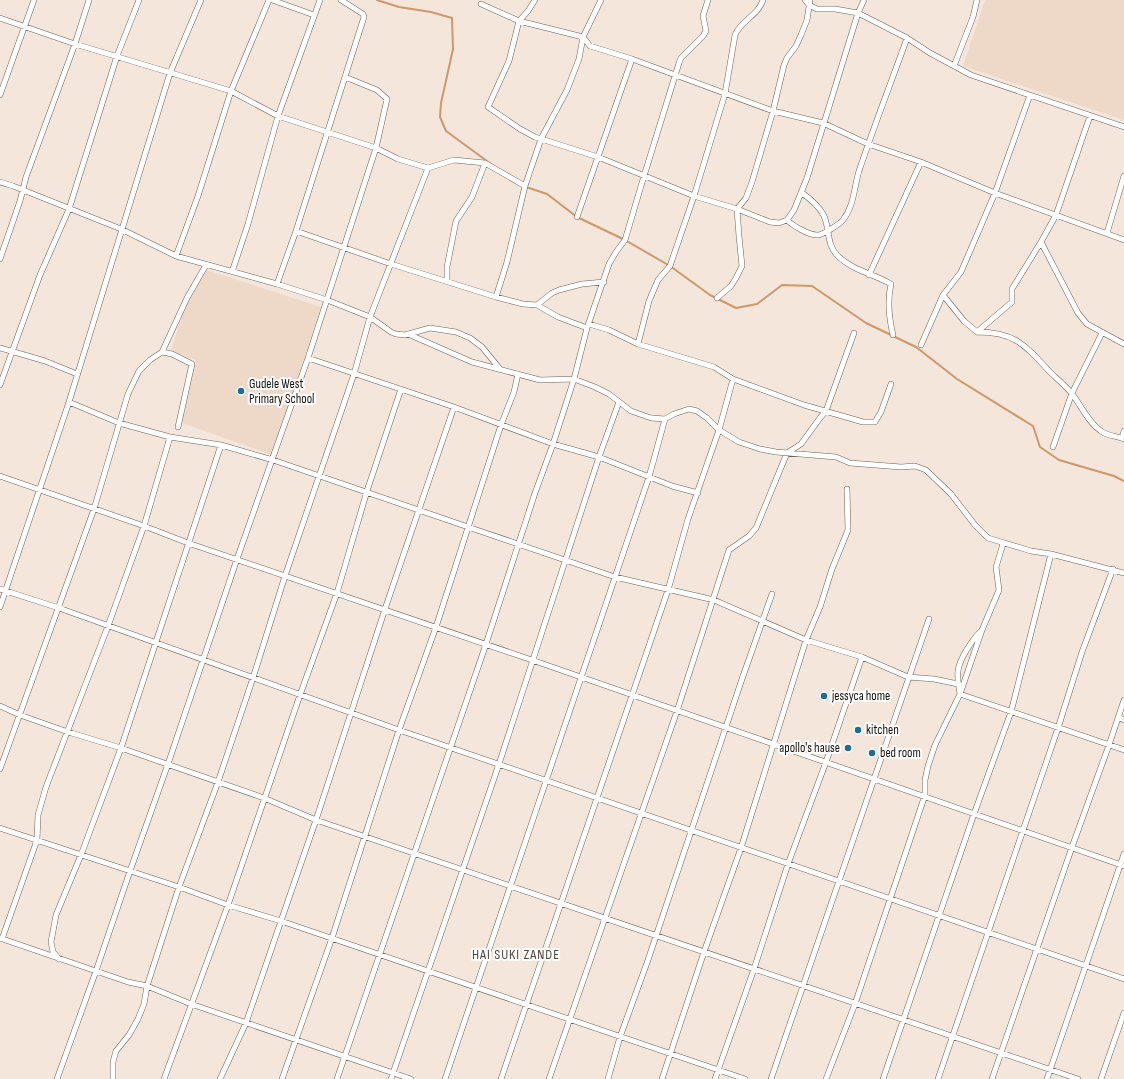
<svg xmlns="http://www.w3.org/2000/svg" width="1124" height="1079" font-family="'Sofia Sans Condensed',sans-serif">
  <rect width="100%" height="100%" fill="#f4e6da"/>
  <path fill="#eed9c9" d="M985 0H1124V120L963 66Z
    M207 270 321 307 272 455 182 423 196 360 171 351 184 309Z"/>
  <g fill="none" stroke-linecap="round" stroke-linejoin="round">
    <path stroke="#d09767" stroke-width="2" d="M377 0 399 7 431 12 452 18 453 49 441 103 440 117 446 131 495 167
      M526 187 547 194 577 217 625 240 670 266 710 295 736 308 757 304 782 285 812 286 866 323 916 347 957 379 1033 426 1040 447 1059 460 1114 476 1124 481"/>
    <defs>
      <path id="minor" d="M272 0 314 15
        M535 0 528 11 519 21 509 61 488 107 520 129 535 137 598 157 694 196 737 209 770 222 779 223 787 220 794 210 807 178 858 13 864 0
        M805 0 809 5 817 9H835L858 13 907 38 930 53 971 75 1124 127
        M481 4 519 21 583 37 590 46 632 59 773 111 823 123 868 144 921 162 995 193 1124 240
        M0 18 75 44 231 91 278 116 376 148 398 159 428 168 454 160 485 163 525 186
        M954 66 973 17 977 0
        M0 95 34 0
        M0 182 13 186 121 229 176 256 277 284 327 300 370 317 391 332 396 334 405 335 430 328 456 332 470 338 482 347 500 369
        M801 192C809 198 818 205 823 214 830 226 826 244 837 255 851 270 874 274 891 284 887 301 889 318 893 335
        M577 217 632 59
        M787 220C793 226 809 235 817 235 821 236 840 224 843 220 854 206 854 188 859 171 874 126 891 83 907 38
        M296 231 391 264 496 297 523 304 537 305 558 317 587 328
        M1107 233 1124 176
        M1041 242 1078 313 1087 324 1124 344
        M176 256 198 196 231 91 269 0
        M0 259 20 201 26 177 75 44 89 0
        M232 272 248 224 278 116 320 0
        M869 275 921 162
        M447 281V267L456 221 472 197 485 163
        M277 284 296 231 364 17 363 14 341 0
        M943 295 964 321 977 332C1015 332 1025 345 1049 371 1057 379 1066 386 1073 395 1081 406 1089 423 1101 431 1107 436 1117 436 1124 439
        M496 297 507 262 525 186 541 139 567 90 579 59 583 37 601 0
        M717 298 731 286 736 278 742 266 739 236 737 209 746 198 752 182 773 111 784 65 787 58 796 46 801 35 807 20 810 0
        M537 305 552 293 559 290 582 284 604 282
        M589 324 609 330 638 344 714 367 733 379 804 405 863 422H875L881 412 891 384
        M977 332 1012 302V289L1041 242 1056 215 1090 116
        M408 334 472 362 540 380 574 379 595 387 609 394 631 411 651 418 665 419 674 414 689 409 697 411 707 418 719 430 739 442 760 449 776 452 836 457 850 463 901 467 915 466 926 470 951 494 975 525 988 538 1031 551 1051 554 1124 573
        M638 344 649 301 658 280 670 266 694 196 725 94 735 35C741 20 758 16 763 0
        M921 345 943 295 961 272 995 193 1030 95
        M0 348 45 361 77 374
        M162 352 172 354 192 364 178 427
        M308 358 454 407 553 444 599 457 672 486 698 493
        M0 385 40 275 69 209 117 56 139 0
        M69 402 119 423 170 437 221 445 273 460 468 527 615 577 714 600 806 640 862 657 826 762 788 864 754 969 715 1079
        M1122 438 1124 431
        M1053 447 1072 393 1102 333
        M0 476 144 526 188 543 532 660 1124 866
        M0 589 59 608 399 730 1124 979
        M0 607 69 402 170 73 201 0
        M980 632C972 640 959 660 958 671 957 679 959 687 960 694L1124 750
        M862 657 908 677 934 679 958 684
        M0 706 20 715 68 732 121 748 264 798 316 820 1078 1079
        M1118 717 1124 720
        M0 769 94 509 128 394 139 371 150 360 162 352 187 298 206 265
        M0 828 179 887 228 905 281 921 745 1079
        M0 938 128 982 147 986 191 1004 411 1079
        M2 939 37 840 38 815 46 787 108 626 144 526 170 437
        M59 959 53 952 51 942 56 915 81 855 121 748 221 445
        M57 1079 96 971 130 871 168 764 237 559 308 358 376 148 387 99 377 90 345 77
        M113 1079V1062L116 1051 129 1035 138 1019 144 1004 147 986 179 887 218 782 253 678 285 576 354 374 370 317 428 168
        M164 1079 228 905 300 695 337 593 367 491 401 389
        M220 1079 246 1023 281 921 316 820 385 609 454 407
        M282 1079 332 938 399 730 436 627 501 425 514 392 518 374
        M337 1079 486 644 535 493 553 444 574 379 587 328 609 264 616 252 625 240 644 176 679 63 681 58 703 36 706 31 703 16 708 0
        M391 1079 499 764 599 457 619 402
        M445 1079 649 477 665 419
        M501 1079 668 590 688 519 719 430 733 379
        M549 1079 677 711 729 550 749 536 756 528 787 453 801 444 820 418 826 411 854 333
        M608 1079 620 1037 648 960 742 679 772 594
        M662 1079 704 952 741 848 806 640 820 607 832 569 848 530 847 489
        M771 1079 929 619
        M826 1079 855 1004 925 795V780L928 766 935 745 960 694 982 630 999 590 996 567 1003 544
        M883 1079 974 814 1011 712 1051 554
        M938 1079 1058 728 1082 652 1113 569
        M992 1079 1072 847 1109 745 1124 700
        M1047 1079 1124 854
        M1101 1079 1124 1013"/>
    </defs>
    <use href="#minor" stroke="#6e6158" stroke-width="6"/>
    <use href="#minor" stroke="#fff" stroke-width="5"/>
  </g>
  <g fill="#1b6d9e" stroke="#fff" stroke-width="1.5">
    <circle cx="241" cy="391" r="4"/>
    <circle cx="824" cy="696" r="4"/>
    <circle cx="858" cy="730" r="4"/>
    <circle cx="848" cy="748" r="4"/>
    <circle cx="872" cy="753" r="4"/>
  </g>
  <g text-anchor="middle" dominant-baseline="central" stroke-width="4" stroke-linejoin="round" paint-order="stroke">
    <g font-size="13" fill="#17120e" stroke="#fff" text-anchor="start">
      <text x="249" y="384">Gudele West<tspan x="249" dy="15">Primary School</tspan></text>
      <text x="832" y="696">jessyca home</text>
      <text x="866" y="730">kitchen</text>
      <text x="840" y="748" text-anchor="end">apollo's hause</text>
      <text x="880" y="753">bed room</text>
    </g>
    <g font-size="14" letter-spacing="1" fill="#4f433a" stroke="#fff">
      <text x="516" y="954">HAI SUKI ZANDE</text>
    </g>
  </g>
</svg>
